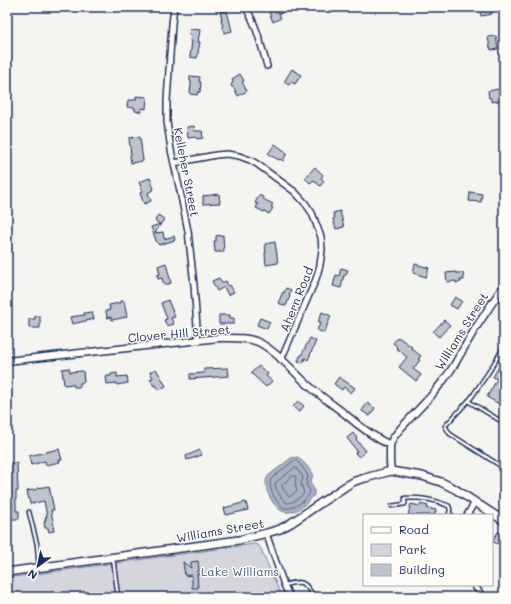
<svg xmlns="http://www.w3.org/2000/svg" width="511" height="604" font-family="Mali,sans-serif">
  <rect width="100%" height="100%" fill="#f4f4f1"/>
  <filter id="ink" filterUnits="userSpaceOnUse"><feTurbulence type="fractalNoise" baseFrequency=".025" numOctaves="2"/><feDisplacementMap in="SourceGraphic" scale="8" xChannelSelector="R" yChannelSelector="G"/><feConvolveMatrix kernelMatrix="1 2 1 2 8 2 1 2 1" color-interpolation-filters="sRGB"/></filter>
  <g filter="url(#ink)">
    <path fill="#d4d6db" stroke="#78829c" d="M254 544 258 545 261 549 282 597H7V578Z"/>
    <path fill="#aab0bf" stroke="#717c98" d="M298 457 307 466 313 475 310 483 314 489V495C308 503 296 514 285 512 274 510 261 486 268 476L291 458Z"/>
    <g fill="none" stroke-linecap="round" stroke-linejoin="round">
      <path stroke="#546385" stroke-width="1" d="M297 461 303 468 308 476 306 484C307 486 310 490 310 492 309 499 291 511 285 508 277 505 267 487 271 479L292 462Z
        M296 468 303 477 301 484 304 493C301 497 293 503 287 503 281 499 276 491 275 483L294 468Z
        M293 476H295L296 477 295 485 297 491 289 497 283 489 282 485Z"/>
    </g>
    <path fill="#bfc3cc" stroke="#1b2f5e" d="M268 7H275L276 10 280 8 282 13 279 14 281 18 273 22 269 12H270Z
      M479 7H491L492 14 481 16Z
      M227 11 232 31 224 33 221 19H222L220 12Z
      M190 29 200 30 198 42H200L197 58 190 57 192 41H190L191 35 189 34Z
      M496 36 498 49 491 50V48H490L488 37Z
      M292 69 301 75 295 84 291 82 289 85 284 82Z
      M240 74 244 81 242 82 247 91 238 96 234 88 231 86 233 81 232 79Z
      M190 76 200 77 199 82H201L200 92H198L197 95 190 94 191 84V81H190Z
      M504 88V100L491 102V98H489L488 91Z
      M136 96 147 97 146 109 141 108V112L135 111V108L127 107 128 100H136Z
      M194 126 195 131H202L203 138 197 139 196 137 188 138 187 127Z
      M138 137H140L143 161 131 163 130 155H131L129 138Z
      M275 144 286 152V153H287L283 161 280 159 279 160 268 154Z
      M315 167 323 175 321 178 324 181 320 186 314 180 310 183 305 178Z
      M150 178 154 189 148 193 151 201 144 204 140 193 143 192 139 182Z
      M470 192 482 194 481 202 469 201Z
      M219 194 220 203 203 204V196Z
      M259 195 263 197V199L273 204 271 207 273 208 269 214 264 211V212L256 208 258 204 255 203Z
      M340 211 344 227 336 229 333 219 335 218 333 213Z
      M158 215 164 219 155 233 163 232 164 239 174 236 175 240 159 245 158 243H157L151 227 160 224 155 221Z
      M223 235 224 252H215L214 241H216V236Z
      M275 242 278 263 266 265 265 253H266L265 244Z
      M166 263 171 283 164 285 162 278 158 279 157 275 160 274 158 266Z
      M415 264 429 268 426 277 413 273Z
      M341 268 348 270 346 275H344L341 288 333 286 336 275 339 276Z
      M456 272V273H463L464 280H460L461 282 456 283V281L447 282 446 273Z
      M219 278 222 283 226 281 228 286 230 285 234 292 228 295 224 287 217 291 212 281Z
      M286 288 291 290 289 295 290 296 286 306 278 303 283 292 284 293Z
      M455 297 462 301 457 309 450 305Z
      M168 300 175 317 171 318 174 324 167 326 164 320 167 319 161 303Z
      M120 301H124L127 317 112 320 111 317 107 318 106 311 110 310 109 305 120 303Z
      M92 312 94 319 72 324 70 317 85 315 84 313Z
      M322 312 331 316 324 333 317 330 321 322H318Z
      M219 315H230V318H234V324H219Z
      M35 316H40V328H29V319H35Z
      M260 318 270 322 267 329 257 325Z
      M444 320 450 325 439 337 433 332Z
      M398 337 412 347 411 348 421 356 418 359 420 360 413 369 421 375 416 381 399 367 407 357 396 348 397 347 393 343Z
      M310 338 316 341 308 360 305 358 303 363 298 361 300 356H301Z
      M504 358V407L487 397 497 379 493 377Z
      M259 366 268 374 266 376 272 381 266 387 251 373Z
      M69 368 70 372 83 371 84 382 80 383V387H74L73 384 64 385 62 369Z
      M228 368 229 376 190 379V374L204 373V369Z
      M156 369 166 386 159 390 156 385 154 386 150 379 153 378 150 372Z
      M117 373V377L127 376 128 383 117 385V383L107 384 106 376H111V374Z
      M339 377 355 388 351 393 344 387 342 390 334 384Z
      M298 401 304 406 299 412 293 407Z
      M367 403 375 408 370 416 362 411Z
      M353 433 357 438 356 439 366 451 359 457 355 453 357 451 347 438Z
      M59 449 62 460H59L60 462 46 465 45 461 31 465 29 456Z
      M200 450 202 455 187 460 186 456Z
      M8 463H17L18 491H16V511H19V519H7V494H9Z
      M49 486 54 510H51L54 527H53L54 531 49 532 48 528H45L44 522H45V520H46L45 517H47L44 501 30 504 27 491 38 489V488Z
      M246 502 248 510 226 515 224 508Z
      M411 504 420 506V504L428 506 427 508 436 510 435 515H408Z
      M498 532 503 534 497 544 492 541Z
      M198 561 199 571 197 572 200 574H197L198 588H192V575L185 576 183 562 191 568V562Z"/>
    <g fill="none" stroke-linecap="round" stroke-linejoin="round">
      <defs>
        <path id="service" d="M504 347 488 373 471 398 445 426 450 434 504 468
          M468 401 504 423
          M392 506 405 504V498C422 498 434 499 449 506L450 510 449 514 452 515
          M29 512 37 544 39 567
          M113 558 118 597
          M284 585C303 580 304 581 314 597"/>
        <path id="minor" d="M174 7 172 24 167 101V122L171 150 180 191 188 231 194 285 198 341
          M245 7C256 22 262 48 267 66
          M174 163 216 155 227 154 239 156 250 160 257 164 295 192 305 203 312 213 321 237 322 250 320 265 316 279 281 360
          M467 515 475 502
          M266 533 284 585 290 597
          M474 585 483 597"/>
        <path id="tertiary" d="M7 361 219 338C231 338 247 337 258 342 275 350 293 371 307 384 319 395 332 404 345 414 359 426 373 437 390 445
          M391 471 390 463V445L393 438 401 428 431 396 443 381 453 367 475 329 504 285"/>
        <path id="secondary" d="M7 572 239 540 267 533 280 529 291 523 346 486 355 481 365 478 391 471 422 476 441 482 455 489 504 521"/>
      </defs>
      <use href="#service" stroke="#1b2f5e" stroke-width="5.5"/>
      <use href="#minor" stroke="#1b2f5e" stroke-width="8"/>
      <use href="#tertiary" stroke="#1b2f5e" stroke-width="9"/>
      <use href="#secondary" stroke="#1b2f5e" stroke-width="10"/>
      <use href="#service" stroke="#fdfcf7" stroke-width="2.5"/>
      <use href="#minor" stroke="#fdfcf7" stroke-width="5"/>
      <use href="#tertiary" stroke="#fdfcf7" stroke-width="6"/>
      <use href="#secondary" stroke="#fdfcf7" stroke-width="7"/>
    </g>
  </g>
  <g text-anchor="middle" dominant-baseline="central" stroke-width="3" stroke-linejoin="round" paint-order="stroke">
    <g font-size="12" fill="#1b2f5e" stroke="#fdfcf7">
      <text transform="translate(187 172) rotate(79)">Kelleher Street</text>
      <text transform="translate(296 299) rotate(-68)">Ahern Road</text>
      <text transform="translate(461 331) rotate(-58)">Williams Street</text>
      <text transform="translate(179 333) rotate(-5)">Clover Hill Street</text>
      <text transform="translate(220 530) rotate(-10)">Williams Street</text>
    </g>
    <g font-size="12" fill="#49597d" stroke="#fdfcf7">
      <text x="240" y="571">Lake Williams</text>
    </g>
  </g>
  <rect width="511" height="604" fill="none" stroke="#fdfcf7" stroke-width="24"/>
  <rect x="12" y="12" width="487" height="580" fill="none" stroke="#1b2f5e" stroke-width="1.5" filter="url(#ink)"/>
  <rect x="363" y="514" width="130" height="72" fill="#fdfcf7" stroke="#a3aaba"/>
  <rect x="371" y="527" width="20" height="6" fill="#fdfcf7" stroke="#a3aaba"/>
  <text x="399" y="534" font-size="12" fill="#1b2f5e">Road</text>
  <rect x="371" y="544" width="20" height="12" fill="#d4d6db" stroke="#a3aaba"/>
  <text x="399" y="554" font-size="12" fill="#1b2f5e">Park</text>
  <rect x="371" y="564" width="20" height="12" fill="#bfc3cc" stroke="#a3aaba"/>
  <text x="399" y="574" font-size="12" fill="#1b2f5e">Building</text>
  <g transform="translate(38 566) rotate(213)" stroke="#fdfcf7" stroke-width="3" paint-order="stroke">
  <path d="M0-3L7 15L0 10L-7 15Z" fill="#1b2f5e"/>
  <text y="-6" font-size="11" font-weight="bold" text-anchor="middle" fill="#1b2f5e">N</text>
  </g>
</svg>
